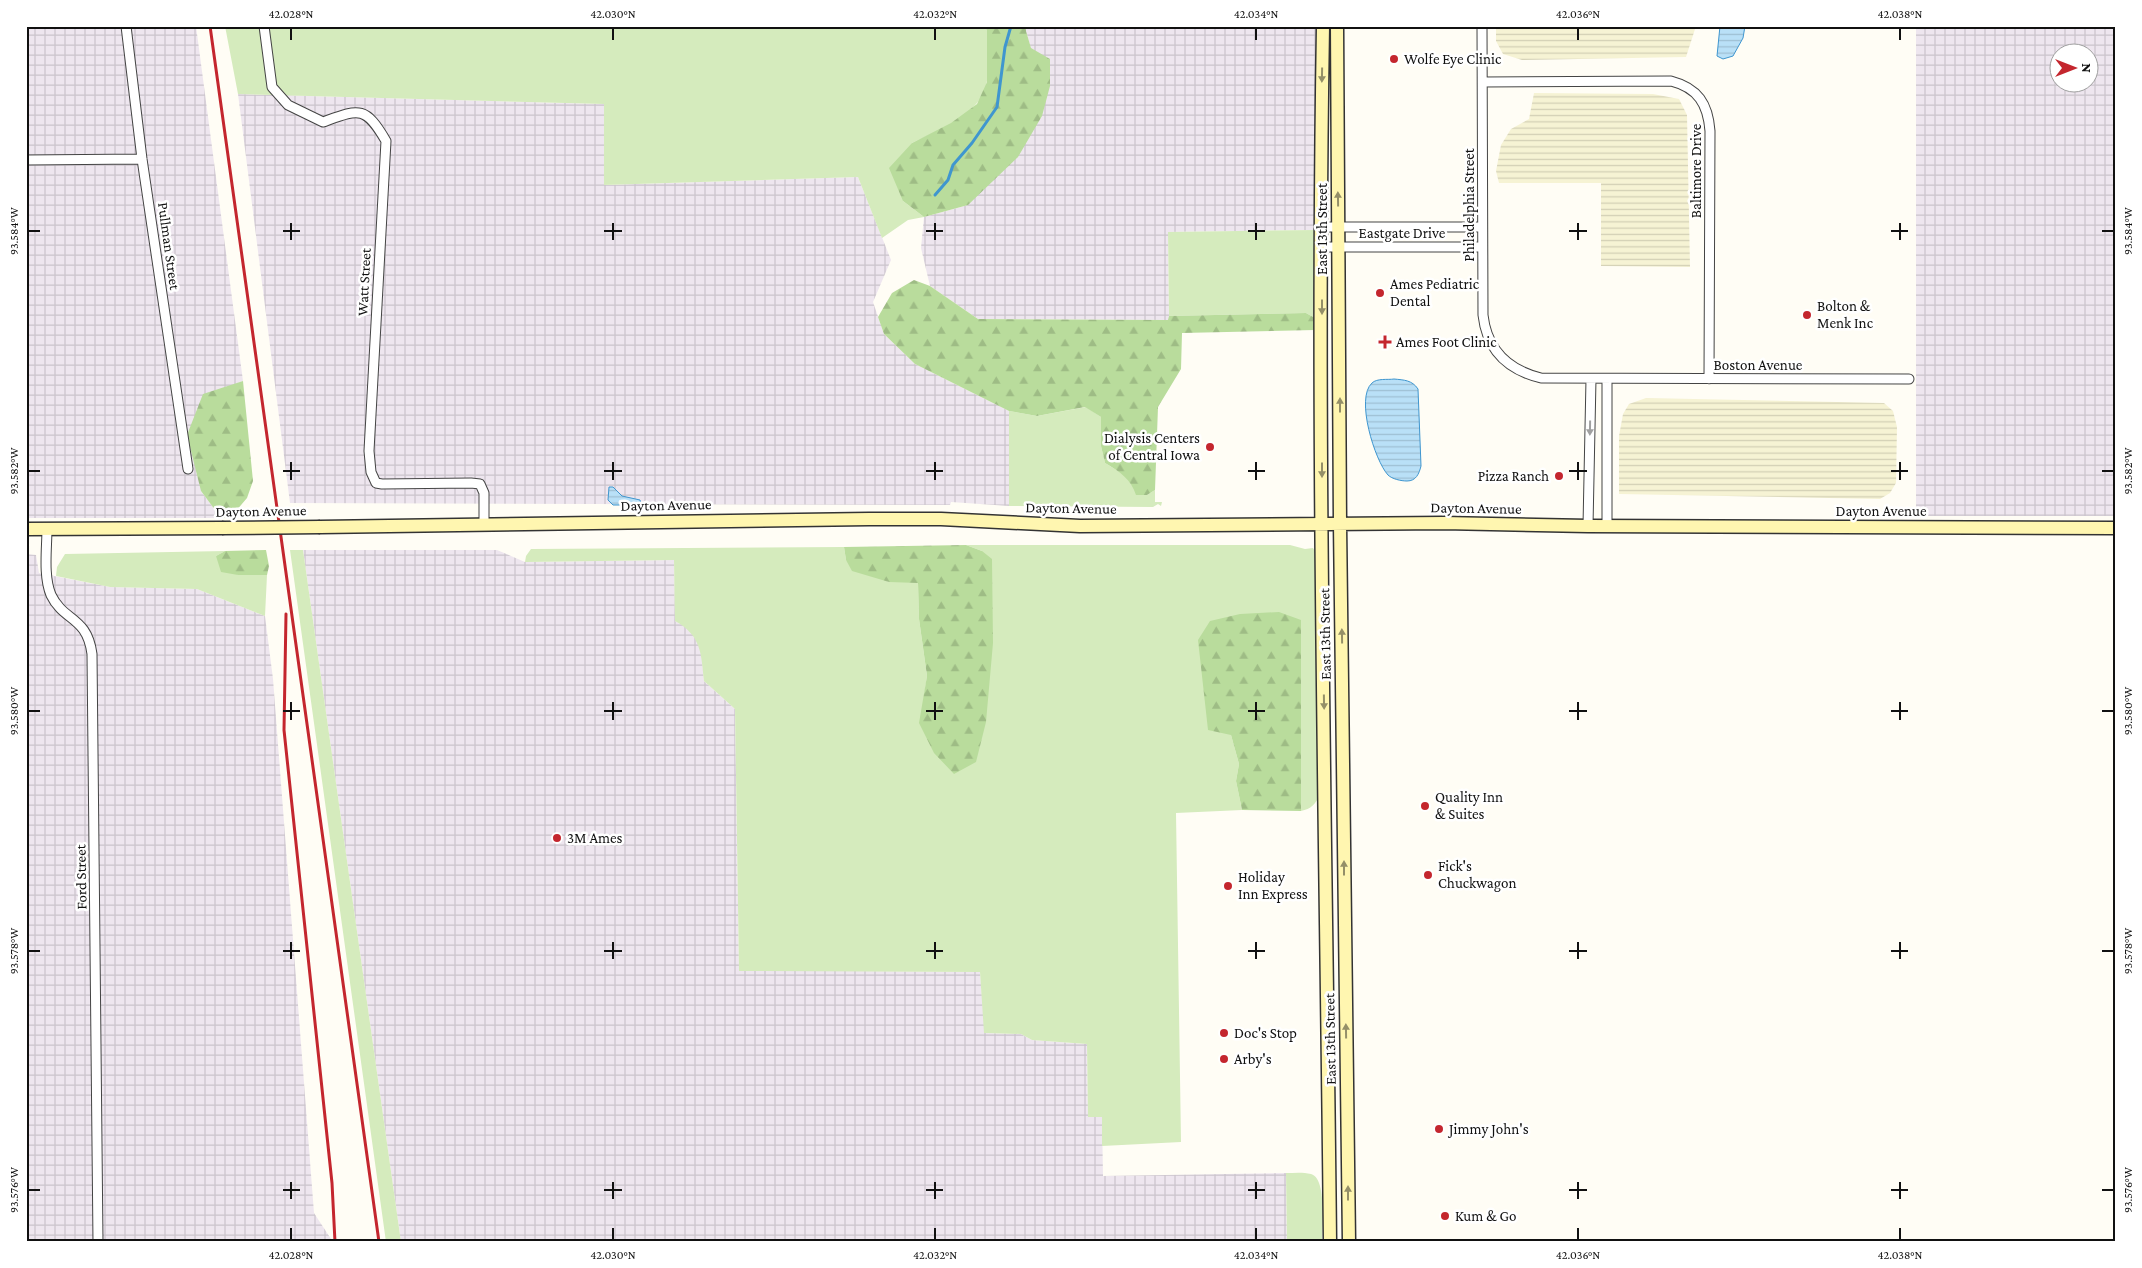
<svg xmlns="http://www.w3.org/2000/svg" width="2142" height="1268" font-family="'Crimson Pro',serif">
  <defs>
    <pattern id="industrial-grid" width="8" height="8" patternUnits="userSpaceOnUse" patternTransform="scale(1.25)"><rect width="8" height="8" fill="#eee6ef"/><path d="M0 4h8M4 0v8" fill="none" stroke="#cbc4cc"/></pattern>
    <pattern id="farmland-rules" width="6" height="5" patternUnits="userSpaceOnUse" patternTransform="scale(1.25)"><rect width="6" height="5" fill="#f6f3d4"/><path d="M0 2.5h6" fill="none" stroke="#d2cfb5"/></pattern>
    <pattern id="forest-firs" width="22" height="20" patternUnits="userSpaceOnUse" patternTransform="scale(1.25)"><rect width="22" height="20" fill="#b9dc9c"/><path d="M5 1l3.5 6h-7zM16 11l3.5 6h-7z" fill="#9ebc85"/></pattern>
    <pattern id="water-rules" width="6" height="5" patternUnits="userSpaceOnUse" patternTransform="scale(1.25)"><rect width="6" height="5" fill="#b9e0f7"/><path d="M0 2.5h6" fill="none" stroke="#9ebfd3"/></pattern>
  </defs>
  <rect width="100%" height="100%" fill="#fffdf5"/>
  <path fill="url(#industrial-grid)" fill-rule="evenodd" d="M26 26H196L243 381 231 386 201 491 221 518H26Z
    M1026 26H1316V230L1168 232 1169 320 978 319 930 286 921 248 924 217 968 205 1031 49 1026 31Z
    M1916 26H2116V516H1916ZM2060 52H2090V82H2060Z
    M238 94 604 104V185L858 177 891 260 873 302 884 334 915 364 1009 411V506L951 502 950 505 290 503Z
    M303 550H497L525 562 674 560 675 621 689 628 701 648 704 681 735 709 739 970 980 972 985 1033 1021 1034 1032 1040 1087 1044 1088 1117H1102L1103 1176 1286 1173 1287 1242H401Z
    M26 554 36 555 39 573 110 587 197 589 265 616 273 679 314 1213 333 1242H26Z"/>
  <path fill="url(#farmland-rules)" d="M1496 26H1696L1686 57 1522 60 1503 54 1496 41Z
    M1534 93 1653 94 1679 99 1687 115 1690 267 1601 266V183H1499L1496 171 1501 145 1511 129 1529 119Z
    M1646 398 1884 403 1893 411 1897 427 1896 483 1890 493 1880 499 1619 494V436L1623 414 1629 404Z"/>
  <path fill="#d5ebbd" d="M225 26H985L987 31C987 47 989 65 987 81 982 115 938 130 912 143L903 201 924 217 908 220 882 238 858 177 604 185V104L238 94Z
    M1316 230 1315 318 1306 313 1169 316 1168 232Z
    M1086 407 1101 417V446L1105 463 1123 474 1147 495 1155 490V502H1162L1161 506 1158 504 1153 507 1009 506V411L1037 416Z
    M966 545H1290L1305 549 1313 548 1316 553 1320 794C1316 804 1311 809 1301 811V620L1231 735 1239 764 1236 781 1242 810 1176 813 1181 1142 1102 1146V1117H1088L1087 1044 1032 1040 1021 1034 984 1033 980 972 739 971 735 709 704 681C701 654 702 636 675 621L674 560 525 562 526 556 531 549 844 547 846 560 889 582H918L919 619 927 676 924 697 982 551Z
    M290 550H303L401 1242H386Z
    M225 551 216 556 238 575H267L265 616 197 589 110 587 56 576 57 567 65 554Z
    M1286 1173C1294 1173 1303 1172 1311 1174 1327 1178 1322 1227 1322 1242H1287Z"/>
  <path fill="url(#forest-firs)" d="M985 26H1026V31L1031 48 1050 59V86L1042 116 1018 157 968 205 924 217 903 201 889 168 912 143 951 123 977 104 987 82V31Z
    M914 280 930 286 978 319 1168 320 1169 316 1306 313 1315 318V330L1182 333 1181 369 1158 407 1155 490 1147 495H1136C1131 479 1120 472 1105 463L1101 446V417L1085 407 1037 416 1009 411 915 364 884 334 878 317 892 293Z
    M243 381 253 481 247 498 230 518H221L201 491 187 435 203 394Z
    M966 545 982 551 992 559 993 643 986 722 976 762 954 774 934 753 919 723 927 676 919 619 918 583 889 582 852 571 846 560 844 547Z
    M266 550 269 566 267 575H238L221 572 216 556 225 551Z
    M1279 612 1301 620V811L1242 810 1236 781 1239 764 1231 735 1208 730 1198 640 1210 621 1240 614Z"/>
  <path fill="url(#water-rules)" stroke="#3f96cf" d="M1720 26H1745L1743 38 1733 56 1723 59 1717 56Z
    M1394 379C1404 380 1412 380 1418 389L1421 466C1419 474 1416 481 1407 481 1401 481 1392 479 1388 475 1375 461 1355 398 1372 383 1377 378 1388 380 1394 379Z
    M609 487H613L622 496 640 500 641 504 636 505H613L608 500Z"/>
  <g fill="none" stroke-linecap="round" stroke-linejoin="round">
    <path stroke="#3f96cf" stroke-width="3" d="M935 195 948 180 953 165 972 143 997 107 1005 47 1011 26"/>
    <defs>
      <path id="minor" d="M126 26 142 159 188 469
        M264 26 272 87 288 105 323 122C359 109 365 105 386 141L369 451 371 472 376 483 382 484 471 483 480 484 484 493V523
        M1482 26 1483 315C1487 350 1508 370 1541 378L1909 379
        M1483 82 1671 81C1698 88 1708 104 1710 131L1709 379
        M26 160 142 159
        M1322 227H1482
        M1322 247H1482
        M1607 379V526
        M1588 526 1591 379
        M47 528C47 548 43 576 51 595 64 622 87 616 92 654L98 1242"/>
      <path id="secondary" d="M1323 26C1316 431 1326 837 1330 1242
        M1337 26 1340 524 1349 1242
        M320 527 869 519H941L1080 526 1444 523 1588 526 2116 528
        M26 529 222 528"/>
    </defs>
    <use href="#minor" stroke="#444" stroke-width="11"/>
    <use href="#secondary" stroke="#333" stroke-width="15"/>
    <use href="#minor" stroke="#fff" stroke-width="9"/>
    <use href="#secondary" stroke="#fff6b0" stroke-width="12"/>
    <path stroke="#c4262e" stroke-width="3" d="M210 26 379 1242
      M286 614 284 730 332 1183 335 1242"/>
    <defs>
      <path id="secondary-bridge" d="M222 528 320 527"/>
    </defs>
    <use href="#secondary-bridge" stroke="#333" stroke-width="15" stroke-linecap="butt"/>
    <use href="#secondary-bridge" stroke="#fff6b0" stroke-width="12"/>
  </g>
  <defs><path id="oneway-solid" d="M-6-.8H1V-3.2L6.5 0L1 3.2V.8H-6Z" transform="scale(1.25)"/></defs>
  <g fill="#948f68">
    <use href="#oneway-solid" transform="translate(1322 75) rotate(91)"/>
    <use href="#oneway-solid" transform="translate(1338 199) rotate(-91)"/>
    <use href="#oneway-solid" transform="translate(1322 307) rotate(90)"/>
    <use href="#oneway-solid" transform="translate(1340 405) rotate(-90)"/>
    <use href="#oneway-solid" transform="translate(1322 470) rotate(90)"/>
    <use href="#oneway-solid" transform="translate(1342 636) rotate(-91)"/>
    <use href="#oneway-solid" transform="translate(1324 702) rotate(89)"/>
    <use href="#oneway-solid" transform="translate(1344 868) rotate(-90)"/>
    <use href="#oneway-solid" transform="translate(1346 1031) rotate(-91)"/>
    <use href="#oneway-solid" transform="translate(1348 1193) rotate(-90)"/>
  </g>
  <use fill="#a0a0a0" href="#oneway-solid" transform="translate(1590 428) rotate(91)"/>
  <path fill="none" stroke="#111" stroke-width="2" d="M291 28V40M613 28V40M935 28V40M1256 28V40M1578 28V40M1900 28V40M291 223V240M613 223V240M935 223V240M1256 223V240M1578 223V240M1900 223V240M28 231H40M283 231H300M604 231H622M926 231H943M1248 231H1265M1569 231H1587M1891 231H1908M2102 231H2114M291 462V480M613 462V480M935 462V480M1256 462V480M1578 462V480M1900 462V480M28 471H40M283 471H300M604 471H622M926 471H943M1248 471H1265M1569 471H1587M1891 471H1908M2102 471H2114M291 702V720M613 702V720M935 702V720M1256 702V720M1578 702V720M1900 702V720M28 711H40M283 711H300M604 711H622M926 711H943M1248 711H1265M1569 711H1587M1891 711H1908M2102 711H2114M291 942V959M613 942V959M935 942V959M1256 942V959M1578 942V959M1900 942V959M28 951H40M283 951H300M604 951H622M926 951H943M1248 951H1265M1569 951H1587M1891 951H1908M2102 951H2114M291 1182V1199M613 1182V1199M935 1182V1199M1256 1182V1199M1578 1182V1199M1900 1182V1199M28 1190H40M283 1190H300M604 1190H622M926 1190H943M1248 1190H1265M1569 1190H1587M1891 1190H1908M2102 1190H2114M291 1228V1240M613 1228V1240M935 1228V1240M1256 1228V1240M1578 1228V1240M1900 1228V1240"/>
  <g fill="#c4262e" stroke="#fff" stroke-width="2">
    <circle cx="1394" cy="59" r="5"/>
    <circle cx="1380" cy="293" r="5"/>
    <circle cx="1807" cy="315" r="5"/>
    <path d="M1382.5 334.5h5v5h5v5h-5v5h-5v-5h-5v-5h5z"/>
    <circle cx="1210" cy="447" r="5"/>
    <circle cx="1559" cy="476" r="5"/>
    <circle cx="1425" cy="806" r="5"/>
    <circle cx="557" cy="838" r="5"/>
    <circle cx="1428" cy="875" r="5"/>
    <circle cx="1228" cy="886" r="5"/>
    <circle cx="1224" cy="1033" r="5"/>
    <circle cx="1224" cy="1059" r="5"/>
    <circle cx="1439" cy="1129" r="5"/>
    <circle cx="1445" cy="1216" r="5"/>
  </g>
  <g text-anchor="middle" dominant-baseline="central" stroke-width="5" stroke-linejoin="round" paint-order="stroke">
    <g font-size="15" fill="#111" stroke="#fff" text-anchor="start">
      <text x="1404" y="59">Wolfe Eye Clinic</text>
      <text x="1390" y="284">Ames Pediatric<tspan x="1390" dy="17">Dental</tspan></text>
      <text x="1817" y="306">Bolton &amp;<tspan x="1817" dy="17">Menk Inc</tspan></text>
      <text x="1396" y="342">Ames Foot Clinic</text>
      <text x="1200" y="438" text-anchor="end">Dialysis Centers<tspan x="1200" dy="17">of Central Iowa</tspan></text>
      <text x="1549" y="476" text-anchor="end">Pizza Ranch</text>
      <text x="1435" y="797">Quality Inn<tspan x="1435" dy="17">&amp; Suites</tspan></text>
      <text x="567" y="838">3M Ames</text>
      <text x="1438" y="866">Fick's<tspan x="1438" dy="17">Chuckwagon</tspan></text>
      <text x="1238" y="877">Holiday<tspan x="1238" dy="17">Inn Express</tspan></text>
      <text x="1234" y="1033">Doc's Stop</text>
      <text x="1234" y="1059">Arby's</text>
      <text x="1449" y="1129">Jimmy John's</text>
      <text x="1455" y="1216">Kum &amp; Go</text>
    </g>
    <g font-size="15" fill="#111" stroke="#fff">
      <text transform="translate(1696 171) rotate(-90)">Baltimore Drive</text>
      <text transform="translate(1469 205) rotate(-90)">Philadelphia Street</text>
      <text transform="translate(1322 229) rotate(-90)">East 13th Street</text>
      <text x="1402" y="233">Eastgate Drive</text>
      <text transform="translate(169 246) rotate(82)">Pullman Street</text>
      <text transform="translate(364 282) rotate(-87)">Watt Street</text>
      <text x="1758" y="365">Boston Avenue</text>
      <text transform="translate(666 505) rotate(-1)">Dayton Avenue</text>
      <text transform="translate(1071 508) rotate(1)">Dayton Avenue</text>
      <text transform="translate(1476 508) rotate(1)">Dayton Avenue</text>
      <text transform="translate(261 511) rotate(-1)">Dayton Avenue</text>
      <text x="1881" y="511">Dayton Avenue</text>
      <text transform="translate(1325 634) rotate(-91)">East 13th Street</text>
      <text transform="translate(81 877) rotate(-91)">Ford Street</text>
      <text transform="translate(1330 1039) rotate(-91)">East 13th Street</text>
    </g>
  </g>
  <rect width="2142" height="1268" fill="none" stroke="#ffffff" stroke-width="55"/>
  <g transform="translate(2074 68) rotate(90)"><circle r="24" fill="#ffffff" stroke="#a0a0a0"/>
  <path d="M0-4L9 19L0 12L-9 19Z" fill="#c4262e"/>
  <text y="-8" font-size="14" font-weight="bold" text-anchor="middle" fill="#111111">N</text>
  </g>
  <rect x="28" y="28" width="2086" height="1212" fill="none" stroke="#111" stroke-width="2"/>
  <g font-size="12" text-anchor="middle" fill="#111">
    <text x="291" y="18">42.028°N</text>
    <text x="613" y="18">42.030°N</text>
    <text x="935" y="18">42.032°N</text>
    <text x="1256" y="18">42.034°N</text>
    <text x="1578" y="18">42.036°N</text>
    <text x="1900" y="18">42.038°N</text>
    <text transform="translate(2128 231) rotate(-90)" y="4">93.584°W</text>
    <text transform="translate(14 231) rotate(-90)" y="4">93.584°W</text>
    <text transform="translate(2128 471) rotate(-90)" y="4">93.582°W</text>
    <text transform="translate(14 471) rotate(-90)" y="4">93.582°W</text>
    <text transform="translate(2128 711) rotate(-90)" y="4">93.580°W</text>
    <text transform="translate(14 711) rotate(-90)" y="4">93.580°W</text>
    <text transform="translate(2128 951) rotate(-90)" y="4">93.578°W</text>
    <text transform="translate(14 951) rotate(-90)" y="4">93.578°W</text>
    <text transform="translate(2128 1190) rotate(-90)" y="4">93.576°W</text>
    <text transform="translate(14 1190) rotate(-90)" y="4">93.576°W</text>
    <text x="291" y="1259">42.028°N</text>
    <text x="613" y="1259">42.030°N</text>
    <text x="935" y="1259">42.032°N</text>
    <text x="1256" y="1259">42.034°N</text>
    <text x="1578" y="1259">42.036°N</text>
    <text x="1900" y="1259">42.038°N</text>
  </g>
</svg>
